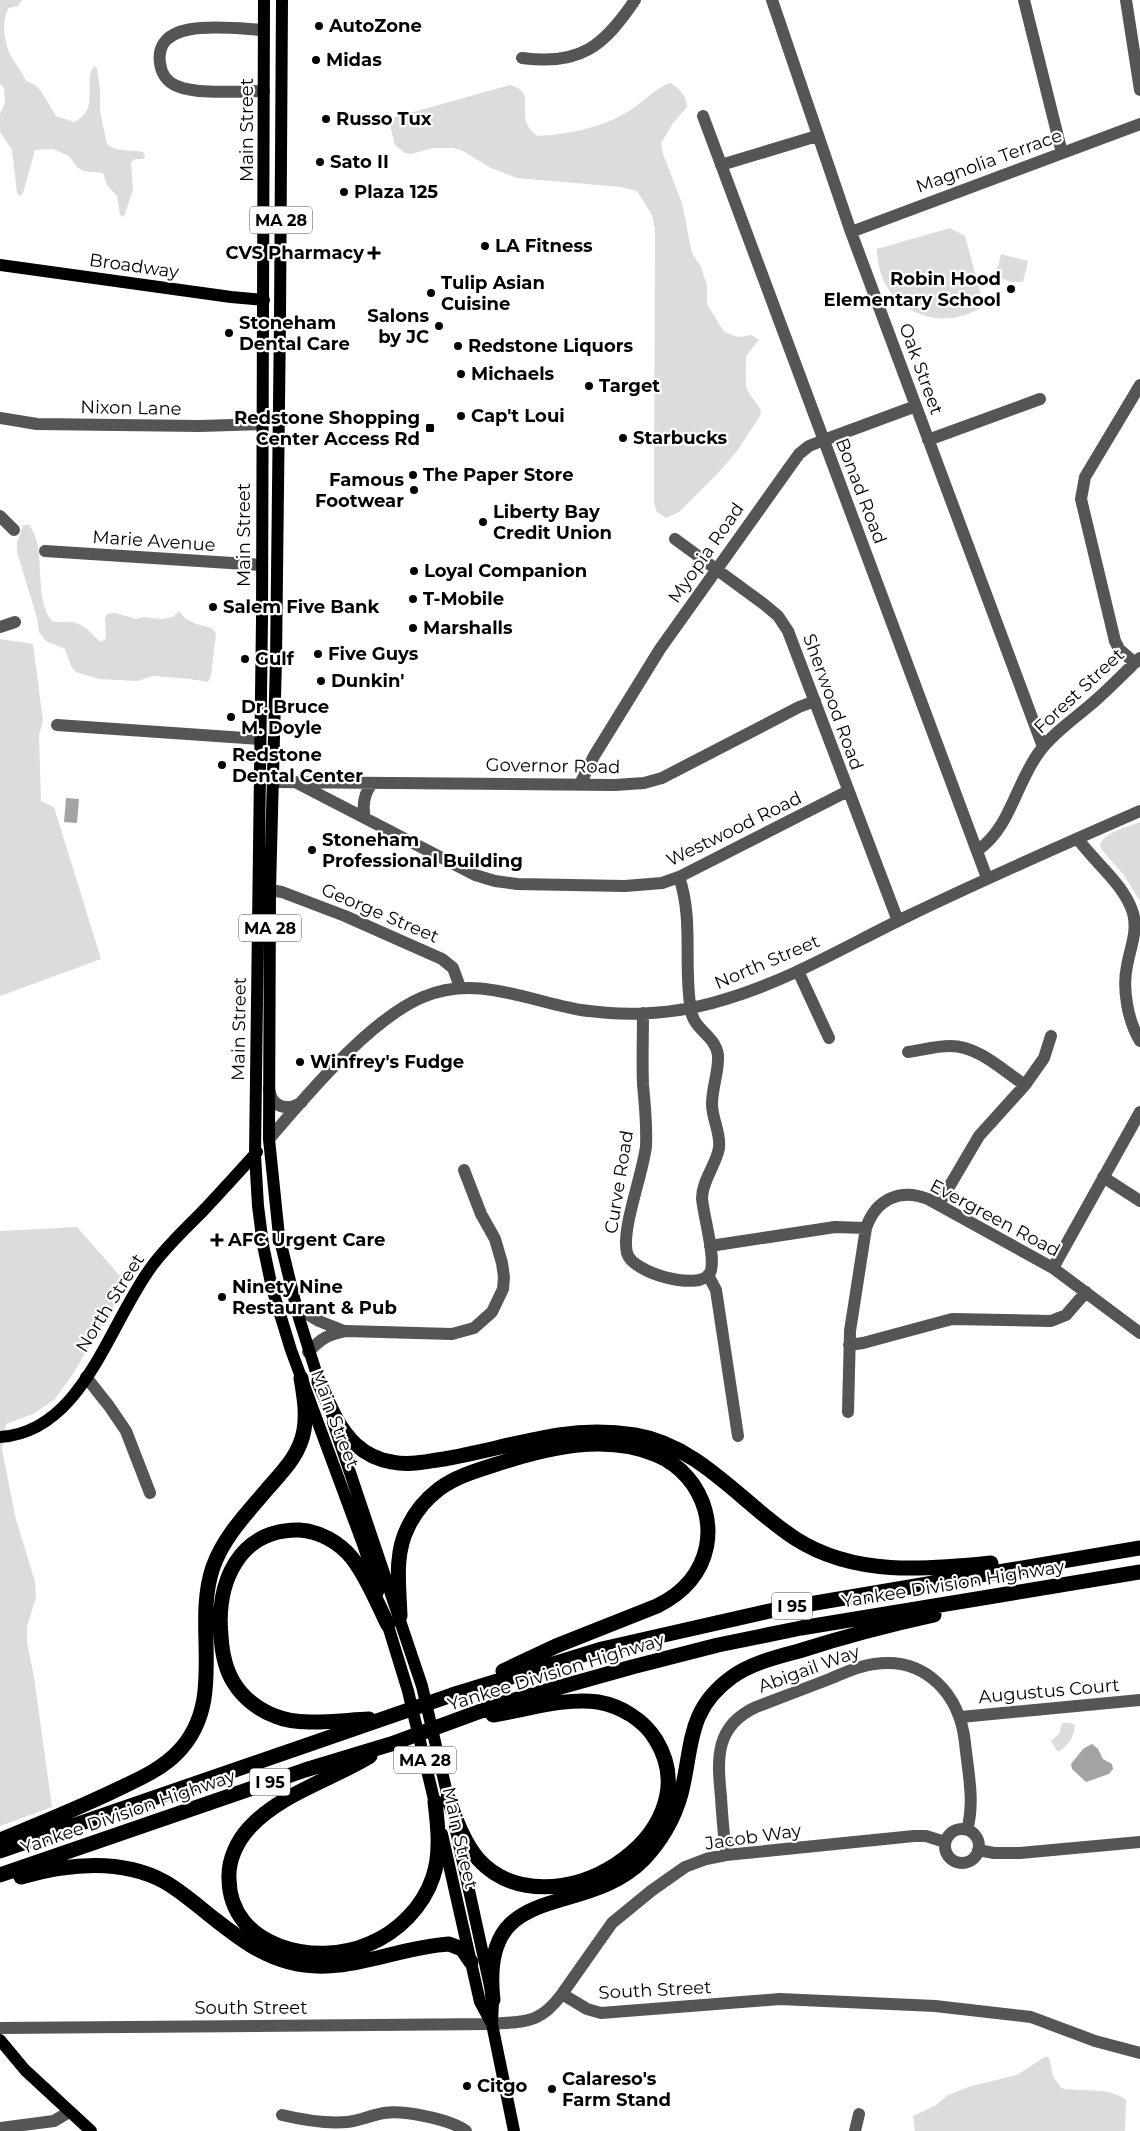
<svg xmlns="http://www.w3.org/2000/svg" width="1140" height="2131" font-family="Montserrat,sans-serif">
  <rect width="100%" height="100%" fill="#fff"/>
  <path fill="#dcdcdc" d="M0 0H22L18 6 9 8C1 18 4 43 10 54 15 64 22 71 26 81L35 85 41 91 56 116 74 122C101 110 82 82 94 66L97 68 100 90V111L107 144C118 153 130 149 143 152L145 155 144 159H135L131 162 133 189 124 217 120 215 117 196 107 185 103 173 83 171 77 167 69 156 53 149 35 150 23 193 19 196 17 193 12 150 0 132V114L5 102 4 88 0 84Z
    M670 83C679 88 687 96 687 107L673 123 661 143 663 154 682 203 692 253 701 267 707 286V304L724 332 738 337 751 335 759 340 746 356C746 364 745 385 747 389 750 396 757 403 761 410L760 416 737 451 719 472 679 512 666 518 657 512 654 503 655 229 652 215 637 191 621 187 517 178 491 168 461 150 453 148H433L411 154 405 153 395 145 390 125 395 117 510 85C535 92 520 107 527 124 528 128 534 133 537 136 569 134 602 128 629 111 644 102 653 89 670 83Z
    M950 228 965 236 984 306C936 337 877 307 877 249Z
    M1001 254 1028 261 1023 282H1010L996 275Z
    M23 525H29C48 548 32 598 52 621 60 623 65 621 72 622 83 623 92 634 99 641L102 642 106 638 105 619 107 614 115 613 136 619 144 617 161 619 173 617 179 611 185 618 196 624 212 628 216 633 211 676 208 682 190 679 153 676 137 681 99 679 76 672 71 666 65 649 46 641 39 632 37 618 17 552V543Z
    M0 639 33 644 43 721 39 735 41 801 54 807 101 959 0 996Z
    M1140 822V901L1123 874 1101 849 1100 845C1104 832 1128 827 1140 822Z
    M77 1227 127 1284 71 1377 54 1400 33 1414 6 1424 2 1449 15 1516 35 1582 36 1597 27 1626V1643L34 1677 52 1807 0 1826V1231Z
    M1063 1723H1070L1075 1725C1074 1738 1069 1743 1060 1751H1057L1051 1741 1060 1733 1061 1725Z
    M1045 2057H1049L1053 2076 1061 2088C1080 2092 1112 2087 1126 2100L1125 2131H915L913 2116 936 2105 948 2095 968 2087 1017 2075Z"/>
  <path fill="#a3a3a3" d="M66 798 79 799 77 823 64 822Z
    M1092 1744 1098 1749 1103 1759 1112 1764 1113 1769 1109 1774 1086 1782 1072 1769 1071 1764 1083 1749Z"/>
  <g fill="none" stroke-linecap="round" stroke-linejoin="round">
    <path stroke="#555" stroke-width="12" d="M772 0 851 232 1043 747
      M1024 0 1062 153
      M1126 0 1140 90
      M264 30C235 29 153 15 160 63 161 73 167 82 177 86 197 95 241 91 264 91
      M522 58C580 66 604 46 635 0
      M703 116 987 878
      M721 165 817 136
      M851 232 1140 124
      M0 418 37 424 200 426 262 424
      M928 440 1040 399
      M0 516 14 530
      M675 539 765 605 778 616 788 631 898 921
      M45 551 262 565
      M0 627 15 622
      M1135 663 1119 649 1115 641 1081 499 1085 477 1140 385
      M57 725 260 739
      M272 782 615 785 644 783 662 778 799 707 815 701
      M297 783 475 875 495 881 517 884 625 886 662 883 679 877 848 791
      M580 784 594 756 660 649 799 454 809 446 824 440 916 406
      M365 818C362 806 364 794 372 783
      M1078 839C1095 863 1124 884 1133 913 1138 932 1130 948 1127 966 1122 989 1128 1021 1140 1041
      M978 850C1011 827 1016 782 1040 751 1055 731 1077 717 1096 700 1111 687 1125 672 1140 658
      M270 890 282 892 345 916 442 959 453 968 460 987
      M798 971 829 1038
      M643 1013C643 1037 642 1061 643 1085 645 1105 647 1126 646 1146 643 1174 621 1229 627 1253 632 1273 700 1292 710 1273 717 1260 703 1215 702 1198 702 1181 716 1165 719 1148 721 1133 712 1119 712 1104 712 1087 719 1072 718 1055 715 1035 694 1030 691 1011 683 967 694 920 679 877
      M908 1052C922 1050 936 1046 950 1046 979 1046 1002 1070 1025 1085L979 1136 939 1204
      M1025 1085 1044 1058 1051 1036
      M269 1088C271 1107 286 1112 302 1102
      M269 1139C307 1095 370 1019 423 997 477 974 527 1001 581 1010 629 1017 679 1014 726 999 790 980 848 945 908 916 985 879 1062 845 1140 811
      M1103 1177 1140 1201
      M710 1246 835 1227 866 1228
      M1053 1268 1140 1112
      M708 1275 716 1290 738 1436
      M296 1307 319 1321 344 1331
      M849 1345 863 1343 952 1319 1051 1321 1066 1315 1086 1292
      M308 1352C322 1338 327 1335 346 1331L452 1334 474 1328 492 1312 503 1289 504 1277 502 1263 495 1239 481 1214 464 1170
      M86 1377 109 1406 126 1431 150 1493
      M848 1412 850 1331 866 1228C876 1199 900 1188 928 1199L1053 1268 1140 1333
      M961 1717 1140 1700
      M945 1846a17 17 0 1 1 34 0a17 17 0 1 1-34 0Z
      M978 1850 994 1853H1020L1140 1842
      M726 1855C724 1836 722 1816 721 1797 717 1758 715 1726 756 1707 780 1698 803 1689 827 1680 842 1674 857 1666 874 1664 926 1656 960 1695 965 1743 968 1772 975 1802 967 1830
      M562 1994 612 1923 651 1891 685 1867 706 1859 726 1855 914 1836H926L945 1842
      M0 2028 492 2024C526 2021 540 2024 562 1994L587 2009 601 2013 780 1999 935 2006 1031 2017 1095 2041 1140 2053
      M282 2115C303 2120 325 2124 347 2122 359 2121 371 2115 384 2113 403 2110 450 2119 466 2131
      M0 2128 54 2121 69 2112
      M855 2131 859 2114"/>
    <path stroke="#000" stroke-width="12" d="M264 0 262 619 255 1155 258 1206 263 1245 272 1288 291 1350 364 1547 378 1592
      M282 0 280 319 276 660 270 890 269 1139 279 1236 299 1318 322 1391
      M0 265 231 297 264 300
      M333 1422 422 1686 450 1806
      M0 1437C83 1432 109 1323 152 1266 166 1247 184 1230 201 1213 220 1193 239 1172 257 1152
      M385 1616 408 1691 437 1812
      M455 1826 493 2000 492 2024 514 2131
      M442 1834 480 2002 492 2024
      M0 2040 25 2070 91 2131"/>
    <path stroke="#000" stroke-width="15" d="M319 1382C329 1404 337 1427 355 1444 365 1453 378 1460 392 1462 410 1466 427 1461 444 1459 483 1452 521 1441 559 1435 584 1431 610 1431 635 1435 701 1446 743 1505 796 1539 854 1576 925 1570 991 1563
      M400 1616C399 1586 394 1554 408 1527 415 1512 426 1499 439 1489 455 1477 475 1471 494 1465 546 1448 605 1433 657 1455 706 1476 725 1539 690 1581 681 1592 669 1600 657 1606L556 1646 503 1671
      M369 1719C341 1720 301 1727 275 1716 259 1710 243 1698 234 1683 225 1669 222 1653 221 1636 216 1584 238 1529 299 1530 319 1531 339 1542 352 1558 367 1577 377 1603 388 1625
      M370 1756C331 1780 282 1793 250 1827 237 1841 228 1860 229 1879 230 1948 316 1967 369 1944 398 1932 423 1907 433 1877 441 1854 438 1826 435 1802
      M448 1798C456 1819 463 1841 478 1859 549 1937 714 1836 656 1740 644 1720 621 1706 598 1702 566 1697 525 1710 493 1715
      M0 1840C39 1824 79 1808 118 1789 139 1779 162 1769 178 1752 228 1700 192 1628 213 1567 224 1536 248 1512 269 1487 284 1470 300 1454 304 1430 307 1413 304 1396 301 1378
      M0 1851 452 1695 602 1649 774 1610 1140 1548
      M0 1875 305 1770 391 1744 500 1704 632 1667 718 1645 801 1628 1140 1572
      M21 1877C67 1864 121 1858 165 1882 184 1893 200 1908 217 1921 239 1938 261 1955 289 1962 344 1977 395 1947 449 1944L462 1949 471 1962
      M493 2000C479 1876 584 1921 644 1859 661 1841 674 1819 681 1794 693 1747 686 1710 732 1677 751 1663 777 1657 799 1651 843 1637 888 1625 934 1615"/>
  </g>
  <g fill="#000" stroke="#fff" stroke-width="2">
    <circle cx="319" cy="26" r="5"/>
    <circle cx="316" cy="60" r="5"/>
    <circle cx="326" cy="119" r="5"/>
    <circle cx="320" cy="162" r="5"/>
    <circle cx="344" cy="192" r="5"/>
    <circle cx="485" cy="246" r="5"/>
    <path d="M371.5 245.5h5v5h5v5h-5v5h-5v-5h-5v-5h5z"/>
    <circle cx="1011" cy="289" r="5"/>
    <circle cx="431" cy="293" r="5"/>
    <circle cx="439" cy="326" r="5"/>
    <circle cx="229" cy="333" r="5"/>
    <circle cx="458" cy="346" r="5"/>
    <circle cx="461" cy="374" r="5"/>
    <circle cx="589" cy="386" r="5"/>
    <circle cx="461" cy="416" r="5"/>
    <rect x="425" y="423" width="10" height="10" rx="2.5"/>
    <circle cx="623" cy="438" r="5"/>
    <circle cx="413" cy="475" r="5"/>
    <circle cx="414" cy="490" r="5"/>
    <circle cx="483" cy="522" r="5"/>
    <circle cx="414" cy="571" r="5"/>
    <circle cx="413" cy="599" r="5"/>
    <circle cx="213" cy="607" r="5"/>
    <circle cx="413" cy="628" r="5"/>
    <circle cx="318" cy="654" r="5"/>
    <circle cx="245" cy="659" r="5"/>
    <circle cx="321" cy="681" r="5"/>
    <circle cx="231" cy="717" r="5"/>
    <circle cx="222" cy="765" r="5"/>
    <circle cx="312" cy="850" r="5"/>
    <circle cx="300" cy="1062" r="5"/>
    <path d="M214.5 1232.5h5v5h5v5h-5v5h-5v-5h-5v-5h5z"/>
    <circle cx="222" cy="1297" r="5"/>
    <circle cx="467" cy="2086" r="5"/>
    <circle cx="552" cy="2089" r="5"/>
  </g>
  <g text-anchor="middle" dominant-baseline="central" stroke-width="4.5" stroke-linejoin="round" paint-order="stroke">
    <g fill="#fff" stroke="#4c4c4c" stroke-width="1">
      <rect x="250" y="206.5" width="62" height="27" rx="4"/>
      <rect x="239" y="914.5" width="62" height="27" rx="4"/>
      <rect x="772" y="1592.5" width="40" height="27" rx="4"/>
      <rect x="394" y="1746.5" width="62" height="27" rx="4"/>
      <rect x="250" y="1768.5" width="40" height="27" rx="4"/>
    </g>
    <g font-size="16" font-weight="bold" fill="#000">
      <text x="281" y="220">MA 28</text>
      <text x="270" y="928">MA 28</text>
      <text x="792" y="1606">I 95</text>
      <text x="425" y="1760">MA 28</text>
      <text x="270" y="1782">I 95</text>
    </g>
    <g font-size="18" font-weight="bold" fill="#000" stroke="#fff" text-anchor="start">
      <text x="329" y="26">AutoZone</text>
      <text x="326" y="60">Midas</text>
      <text x="336" y="119">Russo Tux</text>
      <text x="330" y="162">Sato II</text>
      <text x="354" y="192">Plaza 125</text>
      <text x="495" y="246">LA Fitness</text>
      <text x="364" y="253" text-anchor="end">CVS Pharmacy</text>
      <text x="1001" y="279" text-anchor="end">Robin Hood<tspan x="1001" dy="21">Elementary School</tspan></text>
      <text x="441" y="283">Tulip Asian<tspan x="441" dy="21">Cuisine</tspan></text>
      <text x="429" y="316" text-anchor="end">Salons<tspan x="429" dy="21">by JC</tspan></text>
      <text x="239" y="323">Stoneham<tspan x="239" dy="21">Dental Care</tspan></text>
      <text x="468" y="346">Redstone Liquors</text>
      <text x="471" y="374">Michaels</text>
      <text x="599" y="386">Target</text>
      <text x="471" y="416">Cap't Loui</text>
      <text x="420" y="418" text-anchor="end">Redstone Shopping<tspan x="420" dy="21">Center Access Rd</tspan></text>
      <text x="633" y="438">Starbucks</text>
      <text x="423" y="475">The Paper Store</text>
      <text x="404" y="480" text-anchor="end">Famous<tspan x="404" dy="21">Footwear</tspan></text>
      <text x="493" y="512">Liberty Bay<tspan x="493" dy="21">Credit Union</tspan></text>
      <text x="424" y="571">Loyal Companion</text>
      <text x="423" y="599">T-Mobile</text>
      <text x="223" y="607">Salem Five Bank</text>
      <text x="423" y="628">Marshalls</text>
      <text x="328" y="654">Five Guys</text>
      <text x="255" y="659">Gulf</text>
      <text x="331" y="681">Dunkin'</text>
      <text x="241" y="707">Dr. Bruce<tspan x="241" dy="21">M. Doyle</tspan></text>
      <text x="232" y="755">Redstone<tspan x="232" dy="21">Dental Center</tspan></text>
      <text x="322" y="840">Stoneham<tspan x="322" dy="21">Professional Building</tspan></text>
      <text x="310" y="1062">Winfrey's Fudge</text>
      <text x="228" y="1240">AFC Urgent Care</text>
      <text x="232" y="1287">Ninety Nine<tspan x="232" dy="21">Restaurant &amp; Pub</tspan></text>
      <text x="562" y="2079">Calareso's<tspan x="562" dy="21">Farm Stand</tspan></text>
      <text x="477" y="2086">Citgo</text>
    </g>
    <g font-size="18" fill="#000" stroke="#fff">
      <text transform="translate(247 130) rotate(-90)">Main Street</text>
      <text transform="translate(989 161) rotate(-20)">Magnolia Terrace</text>
      <text transform="translate(134 266) rotate(8)">Broadway</text>
      <text transform="translate(921 369) rotate(70)">Oak Street</text>
      <text transform="translate(131 408) rotate(1)">Nixon Lane</text>
      <text transform="translate(861 491) rotate(69)">Bonad Road</text>
      <text transform="translate(244 535) rotate(-90)">Main Street</text>
      <text transform="translate(154 541) rotate(4)">Marie Avenue</text>
      <text transform="translate(706 553) rotate(-55)">Myopia Road</text>
      <text transform="translate(1079 691) rotate(-43)">Forest Street</text>
      <text transform="translate(833 702) rotate(70)">Sherwood Road</text>
      <text transform="translate(553 766) rotate(1)">Governor Road</text>
      <text transform="translate(734 829) rotate(-26)">Westwood Road</text>
      <text transform="translate(380 913) rotate(23)">George Street</text>
      <text transform="translate(767 962) rotate(-23)">North Street</text>
      <text transform="translate(239 1029) rotate(-89)">Main Street</text>
      <text transform="translate(619 1182) rotate(-81)">Curve Road</text>
      <text transform="translate(995 1218) rotate(28)">Evergreen Road</text>
      <text transform="translate(110 1303) rotate(-58)">North Street</text>
      <text transform="translate(335 1419) rotate(69)">Main Street</text>
      <text transform="translate(953 1584) rotate(-9)">Yankee Division Highway</text>
      <text transform="translate(809 1669) rotate(-20)">Abigail Way</text>
      <text transform="translate(556 1672) rotate(-17)">Yankee Division Highway</text>
      <text transform="translate(1049 1691) rotate(-5)">Augustus Court</text>
      <text transform="translate(128 1812) rotate(-19)">Yankee Division Highway</text>
      <text transform="translate(753 1837) rotate(-8)">Jacob Way</text>
      <text transform="translate(460 1838) rotate(77)">Main Street</text>
      <text transform="translate(655 1990) rotate(-3)">South Street</text>
      <text x="251" y="2008">South Street</text>
    </g>
  </g>
</svg>
